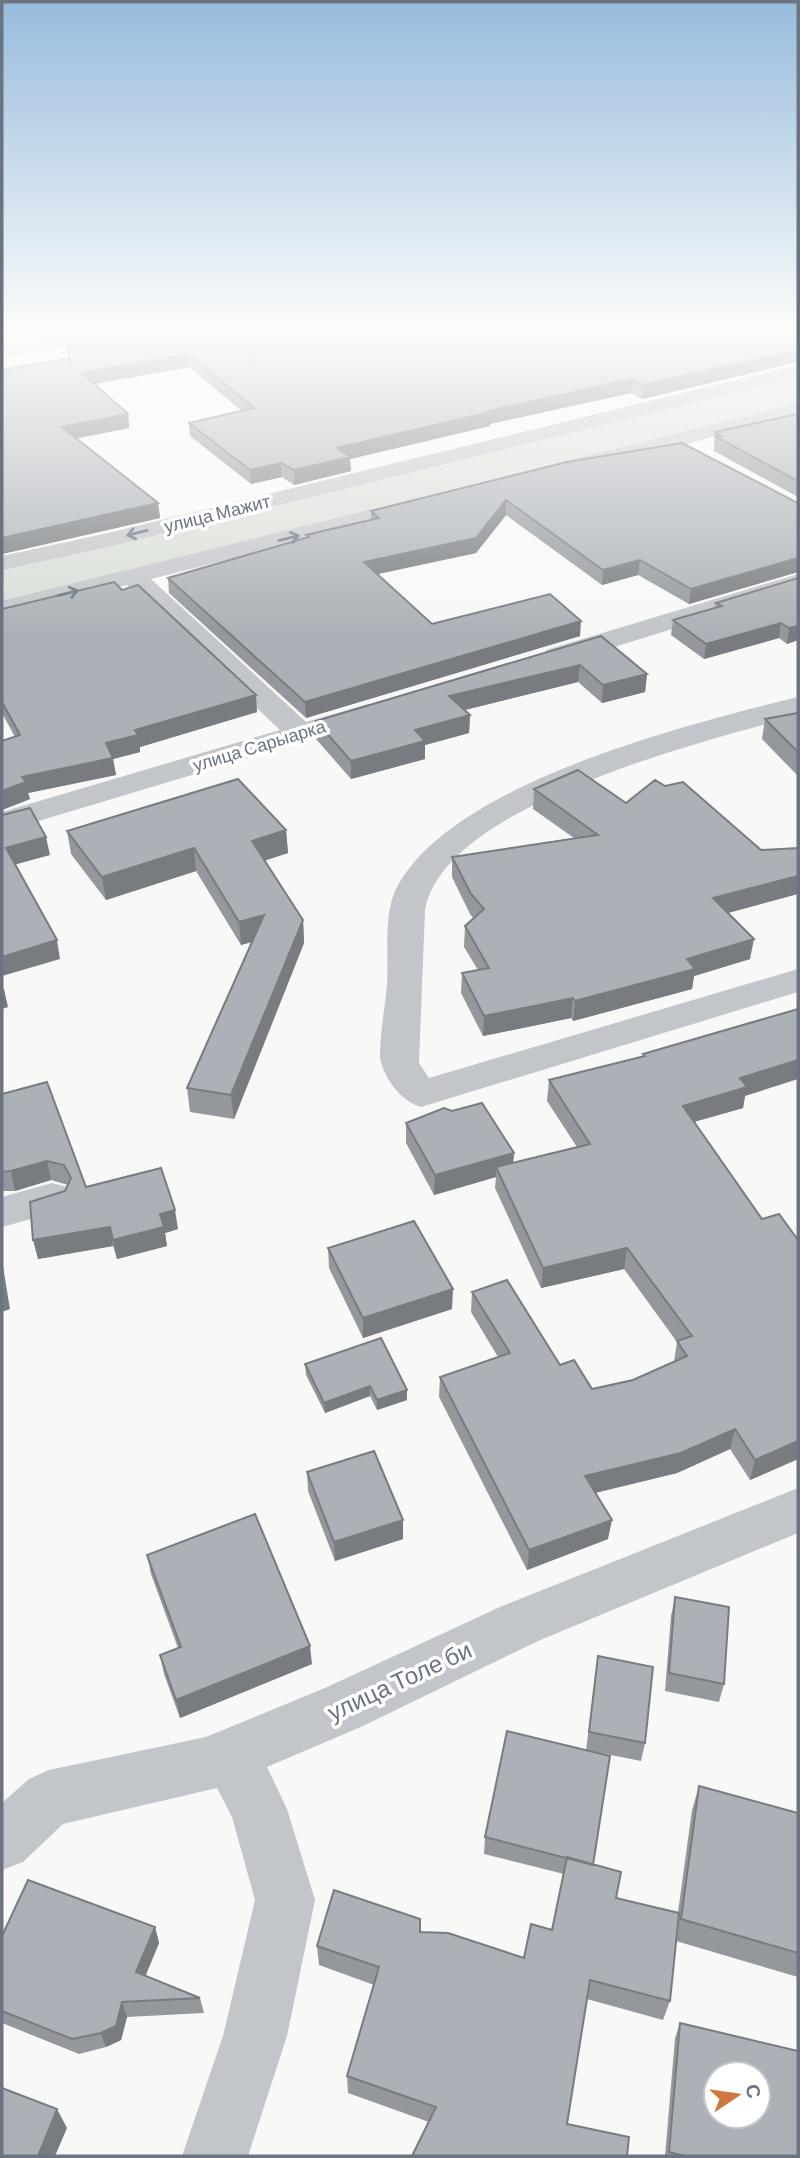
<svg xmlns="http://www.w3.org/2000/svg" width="800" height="2158" font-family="Barlow,sans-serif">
  <rect width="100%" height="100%" fill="#f8f8f6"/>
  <path fill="#d9ded7" d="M798 371V411L2 610V561L106 539Z"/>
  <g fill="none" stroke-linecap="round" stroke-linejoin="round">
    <path fill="#c2c5c9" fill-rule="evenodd" d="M82 332H129L120 338 2 357V345Z
      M798 365V377L108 547 2 570V556L108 533Z
      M798 403V415L578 472 567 465 570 460Z
      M421 497 429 499 433 504 429 509 151 579 306 722 368 704 378 707 383 713 378 719 2 832V812L280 730 127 585 2 617V601Z
      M798 574V590L566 662H546L542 656 546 650Z
      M798 697V715C706 742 444 803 425 910L419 1063 429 1078 798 969V992L421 1107C402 1102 383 1078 380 1057 380 1032 385 1008 387 983 389 954 383 916 396 889 449 783 689 724 798 697Z
      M52 1183 67 1187 73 1198 67 1209 2 1227V1197Z
      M798 1488V1533L538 1641 363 1726 267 1767 287 1809 315 1900 287 2036 248 2156H182L223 2036 255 1900 232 1817 217 1788 63 1824 23 1862 2 1870V1803L29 1779 49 1770 206 1737 325 1688 500 1607Z"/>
  </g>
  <path fill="#94989d" d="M91 332H798V364L797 362 642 399 631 393 490 424V426L350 459 351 471 294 485 282 477 251 484 190 436 189 423 242 411 189 367 94 384 128 414 129 428 76 438 158 503 160 518 2 554 70 362Z
    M798 414V497L714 451 715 432Z
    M567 462 798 503V572L689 604 638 575 602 585 506 515 476 553 377 574 432 624 580 636 306 718 169 593 168 578 306 538V535L371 520V511Z
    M798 578V640L787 644 779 638 704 659 671 635 673 620 715 608 716 603Z
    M122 590 257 712 140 747V752L113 759 116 775 28 793 30 799 2 810V741L15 737 2 713V609Z
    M601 636 647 674 645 692 602 703 578 682 464 710 470 715 469 733 425 745V759L351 779 316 739V721Z
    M798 713V776L762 739 765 719Z
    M534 789 626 803 761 850 728 913 750 959 694 976 692 989 573 1021 571 1018 483 1036 461 993 462 973 478 970 464 947 465 926 474 919 470 914 452 877V857L574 838 533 809Z
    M286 830 288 853 264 861 303 920 304 943 234 1119 190 1112 187 1088 252 942 241 945 196 871 106 900 71 854 67 831Z
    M643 1054 745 1096 743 1108 694 1122 798 1459 750 1480 730 1449 677 1473 595 1493 608 1539 527 1570 439 1397 440 1377 498 1357 471 1312 472 1292 560 1365 592 1389 633 1380 674 1362 677 1342 624 1269 541 1288 495 1188 496 1177 434 1195 406 1143V1123L514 1153 513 1163 577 1147 547 1101 549 1080 643 1057Z
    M2 1094 86 1187 178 1229 165 1233 167 1246 117 1259 113 1246 38 1259 68 1185 51 1180 15 1191H2Z
    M328 1248 452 1309 363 1338 329 1268Z
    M305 1364 407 1390V1400L377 1410 370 1396 325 1413 306 1375Z
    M307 1472 403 1539 335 1561 308 1491Z
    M147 1555 312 1664 180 1718 164 1674 160 1655 178 1648 151 1574Z
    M675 1597 724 1684 719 1702 665 1691 671 1616Z
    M598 1656 645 1743 641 1761 586 1750Z
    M699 1786 798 1813V1977L676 1941 670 2001 663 2020 587 1999 429 2122 348 2093 347 2076 374 1985 319 1965 317 1946 420 1932 524 1958 552 1930 564 1874 484 1854 485 1837 593 1865 616 1898 678 1912 692 1810Z
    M155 1927 159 1943 145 1976 200 1998 204 2013 127 2017 121 2040 106 2047 79 2054 2 2023V1936Z
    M680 2023 798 2156H665L675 2038Z"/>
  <path fill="#787c80" d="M798 350 797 362 642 399 643 385Z
    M187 354 189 367 84 386 82 373Z
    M632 379 631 393 490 424V426L350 459 351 471 294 485V470L337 448 488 411Z
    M128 414 129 428 64 441 62 427Z
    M281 463 282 477 251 484 250 470Z
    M506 500V515L476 553 364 577V562Z
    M158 503 160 518 2 554V538Z
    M798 558V572L689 604 691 589Z
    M640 560 638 575 602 585 603 570Z
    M581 621 580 636 306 718 305 702Z
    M781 623 779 638 704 659 706 644Z
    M798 626V640L787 644 789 628Z
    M580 665 578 682 449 714V696Z
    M647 674 645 692 602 703 603 685Z
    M256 695 257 712 140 747V752L113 759 116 775 28 793 30 799 2 810V791L22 777 106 743 135 730Z
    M470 715 469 733 425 745V759L351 779V761L415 730Z
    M286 830 288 853 253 864 252 841Z
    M46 837 50 855 10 866 6 848Z
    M194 848 196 871 106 900 102 877Z
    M798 876V894L710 918 713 898Z
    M264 915 266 938 241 945 239 922Z
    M303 920 304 943 234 1119 231 1095Z
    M754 939 750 959 694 976 692 989 573 1021 575 1001 687 959Z
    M57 940 60 959 2 976V957Z
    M2 989H4L8 1007 2 1009Z
    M573 998 571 1018 483 1036 484 1016Z
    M798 1060V1079L745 1096 743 1108 679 1126 683 1106 740 1078Z
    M514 1153 512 1173 496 1167V1177L434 1195 435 1175Z
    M47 1161 51 1180 15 1191 11 1171Z
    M175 1210 178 1229 165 1233 167 1246 117 1259 113 1240 160 1214Z
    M110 1227 113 1246 38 1259 33 1240Z
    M627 1248 624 1269 541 1288 543 1268Z
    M2 1261 10 1309 2 1312Z
    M453 1289 452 1309 363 1338V1318Z
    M370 1386V1396L325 1413 324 1403Z
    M407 1390V1400L377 1410V1400Z
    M735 1429 730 1449 677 1473 582 1496 585 1476Z
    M798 1441V1459L750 1480 755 1460Z
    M403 1520V1539L335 1561 334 1542Z
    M612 1520 608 1539 527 1570 529 1550Z
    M310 1646 312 1664 180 1718 176 1700Z
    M155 1927 159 1943 141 1987 136 1972Z
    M122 2002 127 2017 121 2040 106 2047 101 2033Z
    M57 2109 67 2128 55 2156H38Z"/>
  <path fill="#acb1b7" stroke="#787c80" stroke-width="2" fill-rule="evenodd" d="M91 332H798V350L643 385 632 379 488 411 490 412 337 448 350 457 294 470 281 463 250 470 189 423 254 408 187 354 82 373 128 414 62 427 158 503 2 538V370L67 359 70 362 66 336Z
    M798 414V481L716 437 721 436 715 432Z
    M682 443 798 503V558L691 589 640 560 603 570 506 500 476 538 364 562 432 624 550 594 581 621 305 702 168 578 309 537 306 535 379 518 371 511 567 462Z
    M798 578V626L789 628 781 623 706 644 673 620 722 606 716 603Z
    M114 582 122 590 138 585 256 695 135 730 138 735 106 743 113 758 22 777 26 782 2 791V741L20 735 2 702V609Z
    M601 636 647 674 603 685 580 665 449 696 470 715 415 730 425 741 351 761 316 721Z
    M798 713V752L765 719Z
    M578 770 626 803 655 780 665 786 683 782 761 850 798 848V876L713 898 754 939 687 959 695 969 575 1001 573 998 484 1016 462 973 489 968 465 926 484 909 471 894 452 857 598 835 534 789Z
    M238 779 286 830 252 841 303 920 231 1095 187 1088 264 915 239 922 194 848 102 877 67 831Z
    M30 808 46 837 6 848 57 940 2 957V815Z
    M798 1009V1060L740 1078 747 1087 683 1106 762 1219 779 1214 798 1240V1441L755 1460 735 1429 681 1453 585 1476 612 1520 529 1550 440 1377 510 1353 472 1292 507 1280 560 1365 574 1360 592 1389 633 1380 687 1356 677 1341 692 1336 627 1248 543 1268 496 1167 590 1144 549 1080 645 1056 643 1054Z
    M47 1082 86 1187 161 1168 175 1210 160 1214 164 1227 113 1240 110 1227 33 1240 30 1202 65 1191 71 1178 64 1165 47 1161 11 1171 2 1172V1094Z
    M482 1103 514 1153 435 1175 406 1123 444 1108 452 1111Z
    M414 1221 453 1289 363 1318 328 1248Z
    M2 1268 5 1289 2 1290Z
    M381 1338 407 1390 377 1400 370 1386 324 1403 305 1364Z
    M374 1451 403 1520 334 1542 307 1472Z
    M255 1514 310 1646 176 1700 160 1655 181 1647 147 1555Z
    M675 1597 729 1607 724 1684 669 1673Z
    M598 1656 653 1667 645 1743 589 1732Z
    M507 1731 610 1756 593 1865 485 1837Z
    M699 1786 798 1813V1953L681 1919Z
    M567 1857 621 1872 616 1898 679 1913 670 2001 590 1980 567 2124 629 2137 627 2156H412L436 2107 347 2076 379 1967 317 1946 334 1890 420 1919V1932L448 1933 524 1958 531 1924 552 1930Z
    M28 1880 155 1927 136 1972 200 1998 122 2002 116 2026 101 2033 72 2039 2 2011V1936Z
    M680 2023 798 2051V2156H685L669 2152ZM716 2074H758V2116H716Z
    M2 2088 57 2109 38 2156H2Z"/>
  <defs><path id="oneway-shaft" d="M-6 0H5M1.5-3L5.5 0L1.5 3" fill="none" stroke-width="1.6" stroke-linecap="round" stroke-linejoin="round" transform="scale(1.75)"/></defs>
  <g stroke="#6b7483">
    <use href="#oneway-shaft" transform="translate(137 533) rotate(166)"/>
    <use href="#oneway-shaft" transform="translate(289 538) rotate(-14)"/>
    <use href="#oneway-shaft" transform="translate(68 593) rotate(-14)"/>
  </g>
  <linearGradient id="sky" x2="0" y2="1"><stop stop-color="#97bbdc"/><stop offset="0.52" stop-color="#fcfcfb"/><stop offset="1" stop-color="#fcfcfb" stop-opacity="0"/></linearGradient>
  <rect width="800" height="634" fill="url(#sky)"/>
  <g text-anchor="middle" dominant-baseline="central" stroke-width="7" stroke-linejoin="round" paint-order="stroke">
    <g font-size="18" fill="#6b7483" stroke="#fff">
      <text transform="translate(217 513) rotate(-14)">улица Мажит</text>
      <text transform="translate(259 745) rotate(-17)">улица Сарыарка</text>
    </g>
    <g font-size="24" fill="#6b7483" stroke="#fff">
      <text transform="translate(399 1680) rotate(-25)">улица Толе би</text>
    </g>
  </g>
  <rect width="800" height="2158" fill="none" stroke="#6b7483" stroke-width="7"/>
  <g transform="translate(737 2095) rotate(77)"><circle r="33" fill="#ffffff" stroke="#c4c7cd" stroke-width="2"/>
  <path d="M0-5L12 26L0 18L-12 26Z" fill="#ce7840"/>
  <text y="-10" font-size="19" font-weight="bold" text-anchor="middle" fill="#6b7483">С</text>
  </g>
</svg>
